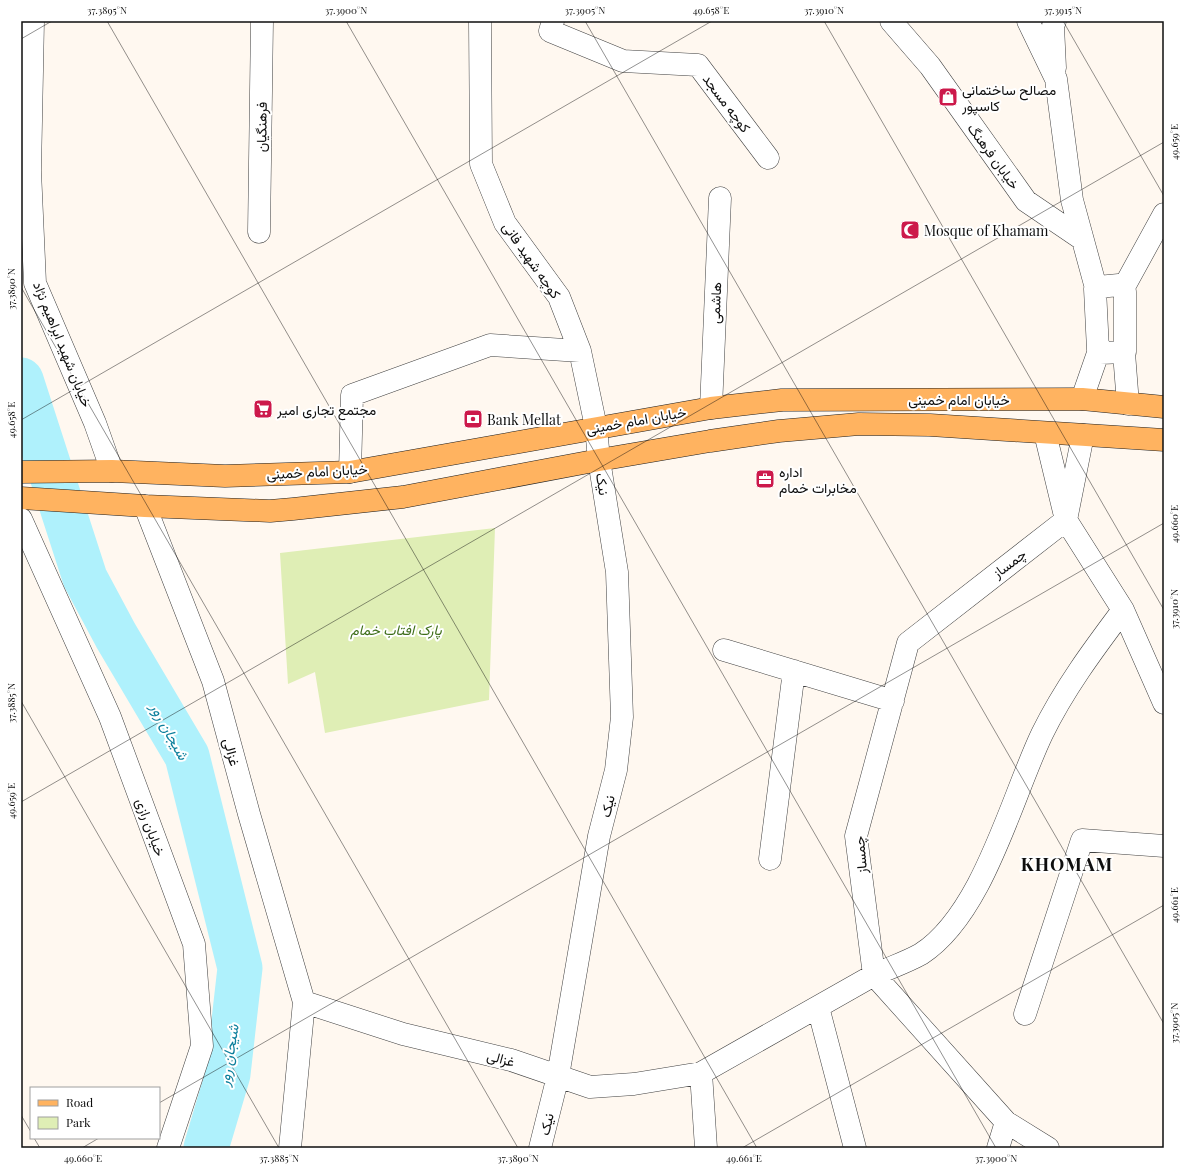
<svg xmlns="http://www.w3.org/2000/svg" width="1185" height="1169" font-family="'Playfair Display',Vazirmatn,serif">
  <rect width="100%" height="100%" fill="#fff8f0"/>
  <path fill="#dfeeb5" d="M495 528 489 700 325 733 315 672 288 684 280 553Z"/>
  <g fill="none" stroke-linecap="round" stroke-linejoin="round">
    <path stroke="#aff1fc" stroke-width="45" d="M21 380 85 578 116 636 187 756 240 968 228 1074 206 1148"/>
    <defs>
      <path id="minor" d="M33 21 30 171 35 283 95 423 112 471
        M480 21 481 164 505 223 559 297 580 351 596 427 599 460 617 572 622 717 616 770 599 836 558 1076 540 1148
        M553 21 550 31 623 61 698 65 768 158
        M891 21 930 66 1026 201 1082 239
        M1028 21 1056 79 1072 200 1096 288
        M1055 21 1053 26 1055 68
        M259 232 262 21
        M1119 285 1124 287 1125 292V352L1100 353 1098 350 1095 289 1098 287Z
        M1124 287 1164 214
        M1124 353 1128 404
        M1082 399 1098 353
        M711 408 720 198
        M1045 433 1066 520 1123 610 1164 703
        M350 472 352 395 490 345 580 351
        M145 506 213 681 249 814 304 1002 290 1148
        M21 519 110 717 194 944 202 1046 168 1148
        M724 650 893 701
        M770 859 794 671
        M304 1002 403 1034 511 1060 590 1087 634 1084 701 1073
        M818 1007 855 1148
        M1025 1014 1082 840 1164 846
        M706 1148 701 1073 874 975 856 836 908 643 1066 520 1083 435
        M998 1148 1006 1122
        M1048 1148 1006 1122 874 975C889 968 907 962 921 954 983 914 1011 799 1042 734 1064 689 1093 650 1123 610"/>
      <path id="major" d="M21 472 112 471 225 476 350 472 711 408 782 400 1082 399 1164 407
        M21 498 145 506 270 511 293 509 403 497 599 460 710 441 779 431 859 424 930 425 1164 440"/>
    </defs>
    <use href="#minor" stroke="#414141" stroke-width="23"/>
    <use href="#major" stroke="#1f1f1f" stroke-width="23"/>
    <use href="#minor" stroke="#fff" stroke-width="22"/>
    <use href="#major" stroke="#ffb360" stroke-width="22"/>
  </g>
  <path fill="none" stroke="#0e0e0e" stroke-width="1" stroke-opacity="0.45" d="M107 21 757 1148M346 21 996 1148M585 21 1164 1024M824 21 1164 610M1063 21 1164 196M21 39 52 21M21 287 518 1148M21 420 712 21M21 701 279 1148M21 802 1164 142M159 1103 1164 523M21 1115 31 1132M34 1138 40 1148M82 1148 99 1138M742 1148 1164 905"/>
  <defs>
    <symbol id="shop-square" viewBox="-11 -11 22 22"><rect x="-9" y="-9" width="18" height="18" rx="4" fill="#cc194b" stroke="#fff"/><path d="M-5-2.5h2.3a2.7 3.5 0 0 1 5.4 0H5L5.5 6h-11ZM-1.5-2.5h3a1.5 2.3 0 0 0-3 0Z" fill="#fff"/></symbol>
    <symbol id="mosque-square" viewBox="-11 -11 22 22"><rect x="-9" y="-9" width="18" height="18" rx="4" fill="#cc194b" stroke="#fff"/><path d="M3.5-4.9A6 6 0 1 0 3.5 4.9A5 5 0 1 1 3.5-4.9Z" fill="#fff"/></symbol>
    <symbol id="supermarket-square" viewBox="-11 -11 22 22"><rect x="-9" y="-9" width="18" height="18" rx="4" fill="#cc194b" stroke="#fff"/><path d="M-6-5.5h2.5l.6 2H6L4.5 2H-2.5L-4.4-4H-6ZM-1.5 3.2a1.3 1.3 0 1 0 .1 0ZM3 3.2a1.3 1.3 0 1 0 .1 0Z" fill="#fff"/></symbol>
    <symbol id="bank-square" viewBox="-11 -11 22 22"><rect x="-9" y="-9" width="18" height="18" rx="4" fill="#cc194b" stroke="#fff"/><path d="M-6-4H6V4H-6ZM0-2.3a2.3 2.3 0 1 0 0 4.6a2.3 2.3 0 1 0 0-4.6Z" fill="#fff"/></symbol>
    <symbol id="office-square" viewBox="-11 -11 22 22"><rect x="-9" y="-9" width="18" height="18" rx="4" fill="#cc194b" stroke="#fff"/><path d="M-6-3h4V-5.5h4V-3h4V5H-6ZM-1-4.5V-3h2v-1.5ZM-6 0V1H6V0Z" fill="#fff"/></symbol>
  </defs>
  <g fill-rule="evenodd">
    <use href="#shop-square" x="937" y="86" width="22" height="22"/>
    <use href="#mosque-square" x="899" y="219" width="22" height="22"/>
    <use href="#supermarket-square" x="252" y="398" width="22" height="22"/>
    <use href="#bank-square" x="462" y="408" width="22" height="22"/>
    <use href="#office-square" x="754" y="468" width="22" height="22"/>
  </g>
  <g text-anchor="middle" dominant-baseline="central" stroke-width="4" stroke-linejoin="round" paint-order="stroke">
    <g font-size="14" fill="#0e0e0e" stroke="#fff" text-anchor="start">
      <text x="962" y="89">مصالح ساختمانی<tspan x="962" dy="16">کاسپور</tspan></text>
      <text x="924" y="230">Mosque of Khamam</text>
      <text x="277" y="409">مجتمع تجاری امیر</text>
      <text x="487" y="419">Bank Mellat</text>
      <text x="779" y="471">اداره<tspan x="779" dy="16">مخابرات خمام</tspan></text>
    </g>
    <g font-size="14" fill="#0e0e0e" stroke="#fff">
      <text transform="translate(727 103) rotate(53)">کوچه مسجد</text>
      <text transform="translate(261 127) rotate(-89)">فرهنگیان</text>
      <text transform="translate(994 156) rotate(54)">خیابان فرهنگ</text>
      <text transform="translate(532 260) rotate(55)">کوچه شهید فانی</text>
      <text transform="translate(715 303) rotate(-88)">هاشمی</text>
      <text transform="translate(63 344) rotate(68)">خیابان شهید ابراهیم نژاد</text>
      <text x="959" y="399">خیابان امام خمینی</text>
      <text transform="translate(636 420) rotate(-10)">خیابان امام خمینی</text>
      <text transform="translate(317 471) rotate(-3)">خیابان امام خمینی</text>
      <text transform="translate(603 484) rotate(81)">نیک</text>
      <text transform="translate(1009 563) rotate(-37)">چمساز</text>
      <text transform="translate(232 752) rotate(75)">غزالی</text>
      <text transform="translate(607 806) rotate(-76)">نیک</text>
      <text transform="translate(151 827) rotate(70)">خیابان رازی</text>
      <text transform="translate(860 855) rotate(-95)">چمساز</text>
      <text transform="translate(501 1058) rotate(15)">غزالی</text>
      <text transform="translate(546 1124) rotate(-76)">نیک</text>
    </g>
    <g font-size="14" font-style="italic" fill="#3d6d18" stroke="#fff">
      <text x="396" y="629">پارک افتاب خمام</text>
    </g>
    <g font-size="15" font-style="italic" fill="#0c7f9c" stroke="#fff">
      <text transform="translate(170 731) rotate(61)">شیجان رور</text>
      <text transform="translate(228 1055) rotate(-81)">شیجان رور</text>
    </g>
    <g font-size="18" font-weight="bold" letter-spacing="1" fill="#0e0e0e" stroke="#fff">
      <text x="1067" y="864">KHOMAM</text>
    </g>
  </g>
  <rect width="1185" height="1169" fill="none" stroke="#ffffff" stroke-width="44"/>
  <rect x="30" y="1087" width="130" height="52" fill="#ffffff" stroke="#9f9f9f"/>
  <rect x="38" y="1100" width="20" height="6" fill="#ffb360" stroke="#9f9f9f"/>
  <text x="66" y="1107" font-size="12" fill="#0e0e0e">Road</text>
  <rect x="38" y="1117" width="20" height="12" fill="#dfeeb5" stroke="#9f9f9f"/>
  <text x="66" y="1127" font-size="12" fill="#0e0e0e">Park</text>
  <rect x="22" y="22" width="1141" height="1125" fill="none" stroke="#0e0e0e" stroke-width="1.5"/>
  <g font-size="10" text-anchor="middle" fill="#0e0e0e">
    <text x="107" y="14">37.3895°N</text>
    <text x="346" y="14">37.3900°N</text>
    <text x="585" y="14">37.3905°N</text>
    <text x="711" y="14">49.658°E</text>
    <text x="824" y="14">37.3910°N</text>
    <text x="1063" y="14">37.3915°N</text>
    <text transform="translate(1174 142) rotate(-90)" y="4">49.659°E</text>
    <text transform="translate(11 289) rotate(-90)" y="4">37.3890°N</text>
    <text transform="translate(11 420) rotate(-90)" y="4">49.658°E</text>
    <text transform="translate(1174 524) rotate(-90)" y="4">49.660°E</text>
    <text transform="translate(1174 609) rotate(-90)" y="4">37.3910°N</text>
    <text transform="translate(11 703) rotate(-90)" y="4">37.3885°N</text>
    <text transform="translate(11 801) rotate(-90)" y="4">49.659°E</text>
    <text transform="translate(1174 905) rotate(-90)" y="4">49.661°E</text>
    <text transform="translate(1174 1023) rotate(-90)" y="4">37.3905°N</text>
    <text x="83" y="1162">49.660°E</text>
    <text x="279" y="1162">37.3885°N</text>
    <text x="518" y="1162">37.3890°N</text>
    <text x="744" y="1162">49.661°E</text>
    <text x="996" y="1162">37.3900°N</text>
  </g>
</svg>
